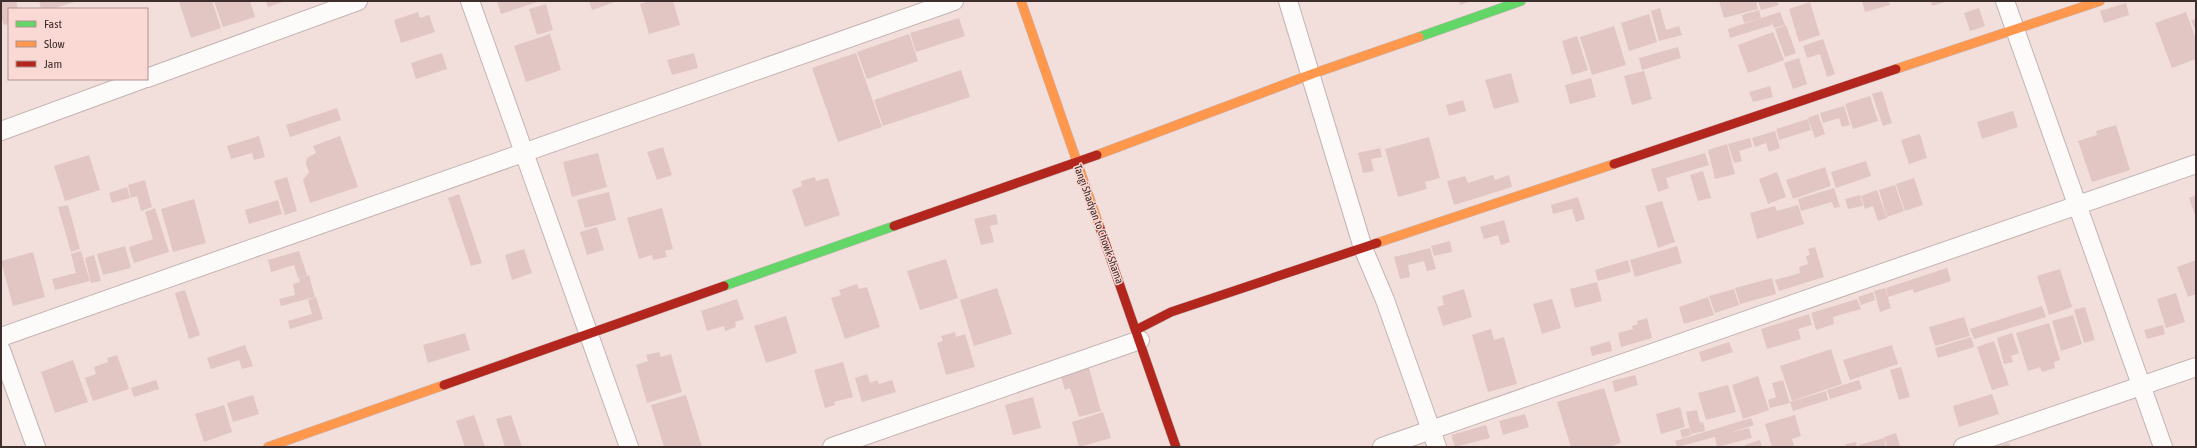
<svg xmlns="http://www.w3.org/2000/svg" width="2197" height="448" font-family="'Asap Condensed',sans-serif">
  <rect width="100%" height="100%" fill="#f2dfdc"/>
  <path fill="#e1c6c3" d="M1 1H16L18 9H9V24L4 25 1 17Z
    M39 1H78L51 9H41Z
    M212 1 221 28 191 38 179 2Z
    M214 1H250L255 17 223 27Z
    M266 1H286L268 7Z
    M497 1H540L501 14Z
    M589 1H618L592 10Z
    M649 1H673L680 25 649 34 640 4Z
    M1459 1H1471L1460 5Z
    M1719 1H1756L1758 9 1724 18Z
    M1758 1H1777L1779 5 1761 10Z
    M1862 1H1888L1890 5 1865 12Z
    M1931 1H1948L1932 6Z
    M1810 2 1820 35 1799 42 1789 9Z
    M2126 3 2129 15 2104 23 2100 11Z
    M546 4 553 30 537 35 529 9Z
    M1660 8 1666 30 1679 26 1682 35 1659 41 1651 11Z
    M1979 8 1985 26 1970 31 1964 13Z
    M1759 10 1761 18 1744 23 1742 15Z
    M418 12 420 18 429 15 435 32 401 43 394 20Z
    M1780 12 1785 25 1774 28 1771 20 1772 25 1730 38 1728 29Z
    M2186 12 2196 39V59L2172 68 2155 23Z
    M1649 14 1657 42 1629 51 1621 23Z
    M959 18 965 36 916 52 910 33Z
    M2196 19V32L2191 20Z
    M1786 25 1796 53 1785 57 1775 29Z
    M1614 26 1626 65 1592 75 1580 37Z
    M1773 32 1784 60 1748 73 1738 45Z
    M550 34 561 70 526 82 514 46Z
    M909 34 918 61 867 79 857 52Z
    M1577 36 1588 70 1572 75 1562 41Z
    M1823 39 1835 74 1827 77 1820 54 1807 58 1803 46Z
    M1678 47 1681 58 1642 70 1639 58Z
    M442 53 447 69 416 79 411 63Z
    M694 53 698 68 672 75 667 60Z
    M856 53 882 127 838 142 812 68Z
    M1799 58 1807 84 1793 89 1784 63Z
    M961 70 970 97 883 126 874 100Z
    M1644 71 1652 99 1632 105 1624 76Z
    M1511 73 1519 102 1494 109 1485 80Z
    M1591 78 1596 97 1570 104 1565 85Z
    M1770 86 1773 97 1753 102 1749 92Z
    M1882 91 1892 123 1883 126 1872 94Z
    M1870 96 1878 121 1853 129 1845 104Z
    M1463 100 1466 111 1449 116 1446 105Z
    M1844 106 1850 125 1842 127 1839 118 1823 123 1820 113Z
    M337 108 341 120 290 137 286 125Z
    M2013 111 2018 127 1982 139 1977 122Z
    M1818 114 1825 134 1815 138 1808 118Z
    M1808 119 1811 130 1779 140 1776 129Z
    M2116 125 2130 170 2092 182 2078 141 2097 135 2096 131Z
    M1775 131 1780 148 1769 152 1766 143 1755 147 1752 138Z
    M1920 134 1927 158 1909 164 1901 140Z
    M259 136 265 157 254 160 252 153 231 159 227 146Z
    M340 136 358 187 310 203 303 180 309 172 306 164 307 158 316 153 313 146Z
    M1429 137 1440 178 1425 182 1427 189 1398 197 1385 149Z
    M1750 138 1752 147 1739 151 1742 161 1734 163 1728 144Z
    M1727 144 1735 174 1715 179 1708 150Z
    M663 147 672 175 657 180 647 152Z
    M1380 148 1382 157 1371 159 1374 171 1363 173 1358 153Z
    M598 153 607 187 572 197 563 162Z
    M1705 153 1709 165 1666 178 1669 188 1658 192 1651 169Z
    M89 155 100 190 65 201 54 166Z
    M1866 161 1871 176 1836 188 1831 172Z
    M1825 167 1831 186 1793 199 1786 180Z
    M1703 171 1711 198 1698 201 1690 175Z
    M1777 172 1786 197 1768 204 1759 179Z
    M1493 175 1495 180 1509 175 1512 187 1454 205 1447 181 1465 176 1468 183Z
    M287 177 297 211 285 215 274 181Z
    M815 177 816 181 828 178 840 215 805 227 792 190 802 186 801 181Z
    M1914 178 1923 205 1905 211 1896 184Z
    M145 180 152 207 141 211 137 196 131 198 128 185Z
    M1895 185 1904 211 1887 217 1879 190Z
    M127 187 130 198 112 203 109 193Z
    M1834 188 1840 207 1834 208 1832 202 1801 211 1798 199Z
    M1877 190 1887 218 1878 221 1873 206 1865 209 1861 196Z
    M609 192 616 220 585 228 577 200Z
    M459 194 482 263 471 266 448 198Z
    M1860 195 1863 206 1848 209 1845 199Z
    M2196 195V218L2189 198Z
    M1578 197 1585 219 1576 222 1572 209 1553 214 1551 205Z
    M194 199 206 243 173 252 161 209Z
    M278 200 282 214 249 224 245 210Z
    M1662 201 1675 242 1658 248 1645 206Z
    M68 205 80 249 71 252 58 207Z
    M1798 205 1804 224 1757 239 1750 213 1775 206 1777 211Z
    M155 208 169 252 134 263 129 247 153 239 145 212Z
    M662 208 673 249 665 251 667 257 653 260 652 255 639 259 627 218Z
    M996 214 998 224 990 226 994 242 981 245 974 219Z
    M1504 220 1510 242 1501 245 1498 235 1484 239 1480 227Z
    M597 227 604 250 587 255 580 232Z
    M1450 241 1452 252 1434 256 1431 246Z
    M125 246 131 268 103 275 97 254Z
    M1677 246 1682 263 1635 277 1630 260Z
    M1815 247 1824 277 1779 291 1775 280 1800 273 1799 267 1808 264 1806 256 1810 255 1808 249Z
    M1430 248 1436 269 1427 271 1424 261 1408 265 1410 277 1400 279 1394 257Z
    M524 249 532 273 512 280 505 255Z
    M81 251 90 281 55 290 52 279 76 273 71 254Z
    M299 251 307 275 298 278 294 265 271 272 268 260Z
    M33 252 45 297 13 306 1 261Z
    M94 255 101 281 91 283 85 258Z
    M946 259 958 298 920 310 907 271Z
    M1628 260 1631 272 1598 281 1595 270Z
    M2196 260V294L2188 297 2177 267Z
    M1947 268 1951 281 1914 293 1913 289 1888 297 1886 288Z
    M2060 269 2072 307 2049 315 2037 276Z
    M309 275 315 297 281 306 279 299 295 295 293 284 300 282 299 278Z
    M1772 278 1776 294 1740 304 1735 288Z
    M1597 282 1602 301 1575 308 1570 289Z
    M857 284 859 289 867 287 880 327 845 339 831 298 841 295 839 290Z
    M997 288 1012 334 974 346 960 300Z
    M1885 288 1891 308 1880 312 1874 291Z
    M1464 289 1472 317 1443 326 1437 307 1444 305 1442 296Z
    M1734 289 1739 305 1715 313 1709 296Z
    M185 290 200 335 189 339 175 293Z
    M1873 292 1875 300 1861 305 1858 297Z
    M2176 293 2185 322 2166 328 2157 299Z
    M316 297 323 319 290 329 288 321 312 314 308 300Z
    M1708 297 1714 315 1684 324 1679 307Z
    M737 299 744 319 735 322 736 327 725 331 724 326 707 331 701 311Z
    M1552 299 1561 328 1542 334 1533 304Z
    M1857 299 1861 309 1833 317 1834 324 1816 330 1811 313Z
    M2042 306 2046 317 1974 339 1970 329Z
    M2085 307 2095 340 2084 343 2074 310Z
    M1809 314 1812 325 1798 329 1801 339 1767 349 1761 329Z
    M2073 315 2082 344 2061 351 2052 321Z
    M786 316 797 353 766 363 754 326Z
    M1964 317 1970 336 1935 346 1929 327Z
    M1647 318 1652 338 1621 347 1618 333 1633 329 1632 326 1638 324 1637 321Z
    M2049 323 2060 360 2054 362 2055 368 2042 372 2040 367 2028 371 2016 333Z
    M2163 325 2165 334 2147 339 2144 330Z
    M1491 329 1494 340 1504 337 1517 384 1488 392 1472 335Z
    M955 332 956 337 965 334 975 367 946 375 937 343 943 341 941 336Z
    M465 333 470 350 428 363 423 345Z
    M2012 333 2019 353 2011 356 2013 362 2004 364 1997 338Z
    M1971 337 1974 347 1938 358 1935 348Z
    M1610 341 1612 351 1592 356 1590 347Z
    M1994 341 2009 385 1992 390 1977 347Z
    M1729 342 1733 352 1702 362 1699 352Z
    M245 345 253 366 242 369 239 360 211 369 207 358Z
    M1892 345 1898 364 1850 380 1843 360Z
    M1831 349 1842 384 1792 401 1780 366Z
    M659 352 661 357 671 354 682 392 647 403 636 365 648 361 646 355Z
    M117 355 129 389 93 401 85 378 96 374 94 367 108 362 107 358Z
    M73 360 88 402 55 413 41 372Z
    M843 362 853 397 834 402 835 405 825 408 814 370Z
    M1901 367 1910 397 1899 400 1890 370Z
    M1089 368 1101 411 1079 417 1070 388 1065 390 1061 377Z
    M867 374 870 383 877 380 879 384 892 380 896 392 862 402 855 378Z
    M1635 375 1638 385 1615 392 1612 381Z
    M1758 376 1769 410 1743 419 1732 385Z
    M156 380 159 389 134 397 131 388Z
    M1783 380 1790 403 1770 408 1768 400 1776 397 1772 383Z
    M1859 380 1862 389 1830 399 1827 390Z
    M1728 385 1736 412 1706 420 1698 393Z
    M1604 388 1621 443 1609 447H1571L1557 402Z
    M1826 391 1828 400 1793 411 1790 402Z
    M1992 394 1999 414 1959 427 1953 406Z
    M253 395 259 414 233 422 227 403Z
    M686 395 702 447H664L651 405Z
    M1033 397 1041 428 1013 435 1005 405Z
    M224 405 232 432 204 442 195 414Z
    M1680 407 1685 427 1661 434 1656 414Z
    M1697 410 1700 423 1703 422 1705 431 1691 434 1686 412Z
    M1103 412 1111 438 1079 447 1072 422Z
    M1525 414 1529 427 1503 435 1499 421Z
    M474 415 485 447H465L456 421Z
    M511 415 522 447H505L496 419Z
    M1795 415 1801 436 1792 439 1794 446 1772 447 1765 424Z
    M1751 418 1754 425 1729 433 1749 428 1752 438 1717 447 1715 437 1677 447 1675 441Z
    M1486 425 1490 438 1455 447 1451 435Z
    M1689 428 1691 435 1682 438 1680 430Z
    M1896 433 1900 446 1887 447 1884 437Z
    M1884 438 1886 447H1859V445Z
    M1760 440 1762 447H1745V445Z
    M1856 442 1857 447H1846V444Z
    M2009 443 2011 447H1996Z"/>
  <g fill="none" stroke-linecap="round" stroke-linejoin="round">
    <defs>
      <path id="street" d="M470 1 629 447
        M1288 1 1363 248 1385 300 1437 447
        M2005 1 2163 447
        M147 78 358 1
        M1 131 143 79
        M1 337 954 1
        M1 350 36 447
        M832 447 1140 340
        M1382 447 2196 164
        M1963 447 2196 367"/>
      <path id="fast" d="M1419 37 1521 1
        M724 286 894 226"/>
      <path id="slow" d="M1021 1 1100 228
        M1896 69 2100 1
        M1097 155 1312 74 1419 37
        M1377 243 1614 164
        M268 447 444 385"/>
      <path id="jam" d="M1614 164 1896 69
        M894 226 1097 155
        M1100 228 1176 447
        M1136 330 1171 312 1377 243
        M444 385 724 286"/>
    </defs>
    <use href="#street" stroke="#c4b4b2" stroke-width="20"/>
    <use href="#fast" stroke="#c4b4b2" stroke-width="10"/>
    <use href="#slow" stroke="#c4b4b2" stroke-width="10"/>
    <use href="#jam" stroke="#c4b4b2" stroke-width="10"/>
    <use href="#street" stroke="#fdfafa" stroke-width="18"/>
    <use href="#fast" stroke="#63d668" stroke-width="9"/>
    <use href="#slow" stroke="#ff974d" stroke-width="9"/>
    <use href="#jam" stroke="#b3261e" stroke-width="9"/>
  </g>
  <g text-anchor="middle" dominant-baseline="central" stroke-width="3" stroke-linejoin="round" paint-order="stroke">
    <g font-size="11" fill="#3e2e2c" stroke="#fad8d4">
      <text transform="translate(1099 224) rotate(70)">Tangi Shadyan to Chowk Shama</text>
    </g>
  </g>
  <rect width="2197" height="448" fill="none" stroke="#3e2e2c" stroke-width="4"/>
  <rect x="8" y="8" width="140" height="72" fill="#fad8d4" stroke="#af9491"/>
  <rect x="16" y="21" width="20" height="6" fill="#63d668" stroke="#af9491"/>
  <text x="44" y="28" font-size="12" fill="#3e2e2c">Fast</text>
  <rect x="16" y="41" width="20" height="6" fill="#ff974d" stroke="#af9491"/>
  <text x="44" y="48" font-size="12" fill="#3e2e2c">Slow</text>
  <rect x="16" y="61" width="20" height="6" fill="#b3261e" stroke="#af9491"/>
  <text x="44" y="68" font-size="12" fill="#3e2e2c">Jam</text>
</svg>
